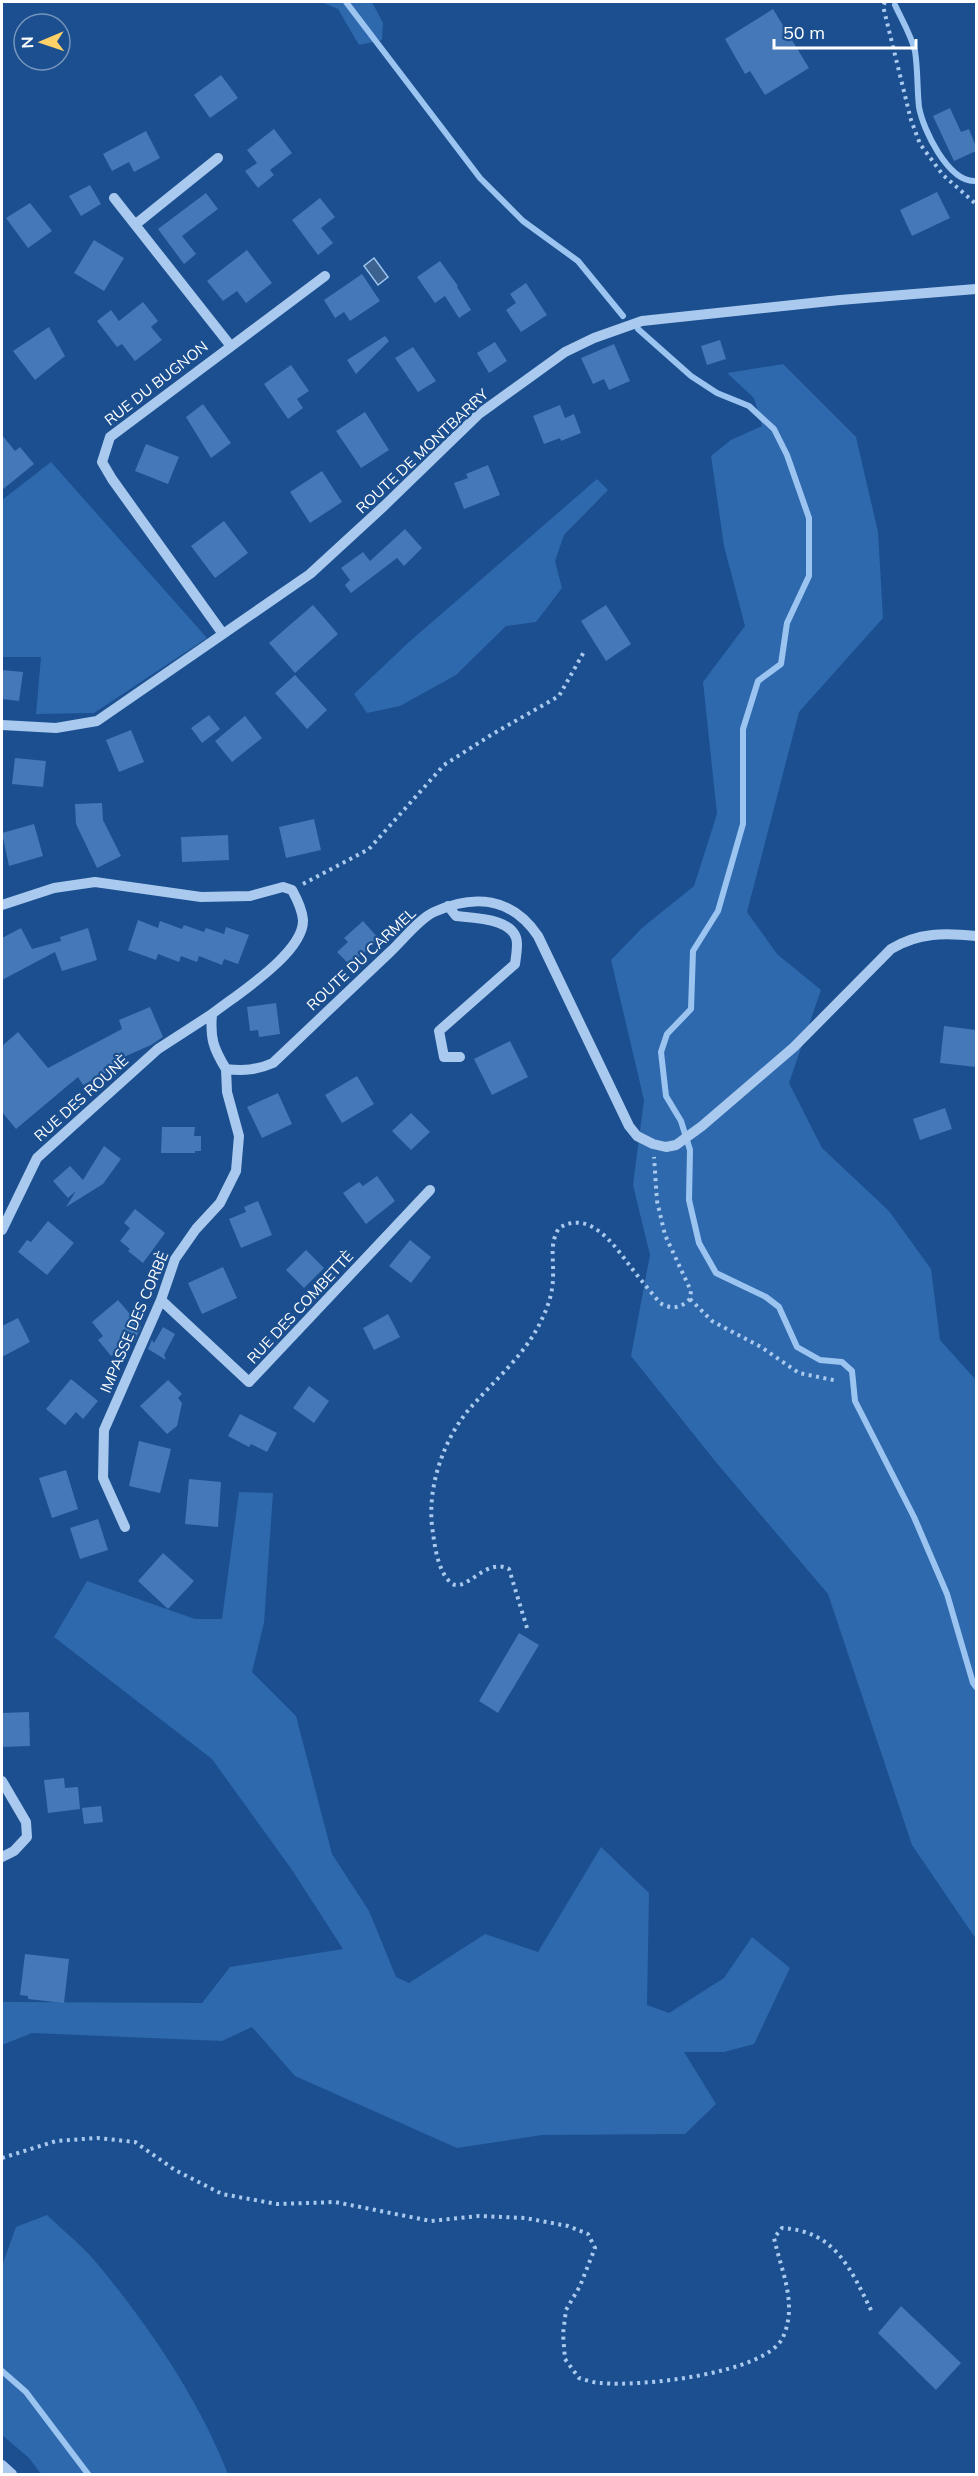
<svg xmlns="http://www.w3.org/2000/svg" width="978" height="2476" font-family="Mulish,sans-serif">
  <rect width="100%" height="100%" fill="#1b4f8f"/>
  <path fill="#2e69ad" d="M321 2H372L383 23 382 40 359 45 338 9Z
    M783 364 856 437 878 532 883 618 799 712 747 912 777 954 821 990 789 1083 822 1148 889 1211 931 1269 940 1340 976 1380V1939L912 1845 828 1594 715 1461 631 1356 650 1255 633 1185 644 1100 611 960 642 928 694 886 717 814 703 682 745 626 724 546 711 456 731 440 762 426 754 398 727 373Z
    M51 462 207 638 94 713 36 714 41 657H2V500Z
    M597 479 608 490 564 535 555 561 562 588 536 622 506 626 456 675 400 706 367 713 354 694 409 642Z
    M239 1492 273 1493 264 1623 252 1672 296 1716 332 1854 369 1911 396 1977 409 1983 485 1934 538 1952 601 1847 649 1893 647 2005 669 2013 724 1978 752 1937 790 1968 754 2044 724 2052H684L716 2104 685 2134 542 2135 457 2148 295 2076 252 2027 222 2041 32 2033 2 2045V2002L202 2003 230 1967 343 1949 292 1870 212 1759 54 1637 87 1581 195 1619H222Z
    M47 2215C65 2232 85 2248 100 2267 151 2329 199 2400 228 2474H41L29 2458 2 2435V2266L16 2227Z"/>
  <path fill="#3c6290" stroke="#9cc4f0" stroke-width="1.5" d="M374 258 388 277 378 285 364 266Z"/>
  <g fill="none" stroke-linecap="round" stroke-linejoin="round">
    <path stroke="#9cc4f0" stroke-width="6" d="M346 2 480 178 523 221 578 261 623 316
      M895 5C902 20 911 35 915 51 918 70 917 89 919 107 923 130 948 181 974 181
      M638 329 691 376 717 393 749 406 774 429 787 455 809 518V576L787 623 781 664 758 681 743 729V824L718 911 693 951 691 1009 667 1034 661 1052 666 1096 681 1121 690 1150 689 1200 699 1243 716 1273 766 1297 779 1307 797 1347 820 1360 842 1362 852 1371 855 1401 914 1517 947 1594 973 1683 976 1687
      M2 2371 26 2392 88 2474"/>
  </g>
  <path fill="#4478b7" d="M773 9 809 68 765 95 750 71 745 74 725 39Z
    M221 75 238 98 210 118 194 95Z
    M950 108 961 132 969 129 976 147V151L954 161 933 116Z
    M274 129 292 153 270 170 274 175 258 188 245 171 257 163 247 150Z
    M146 131 160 158 134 172 129 162 112 171 103 154Z
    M90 185 101 204 81 216 69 196Z
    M937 192 950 218 912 236 900 210Z
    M206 193 218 209 182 236 196 254 184 264 158 229Z
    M320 198 335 217 321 228 333 243 318 255 292 220Z
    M30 203 52 231 28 248 6 218Z
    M94 240 124 258 104 291 74 273Z
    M247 250 272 283 246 303 237 291 223 301 207 281Z
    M440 261 458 286 457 287 471 310 459 318 445 296 435 303 417 277Z
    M362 274 380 301 350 321 344 312 335 318 324 300Z
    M526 283 547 315 521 332 506 310 516 303 510 294Z
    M143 302 158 321 151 327 162 340 135 361 122 344 117 347 97 321 111 310 119 321Z
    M49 327 65 356 35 380 13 351Z
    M385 336 389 341 356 374 347 360Z
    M720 340 726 359 707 365 701 346Z
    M495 342 507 361 489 373 477 353Z
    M614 344 630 381 609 390 604 379 593 384 581 358Z
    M413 347 436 381 418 392 395 358Z
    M291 365 309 391 297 399 303 408 288 419 264 384Z
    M203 404 231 443 211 458 186 417Z
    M560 405 565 418 574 414 581 433 561 441 560 438 544 444 533 416Z
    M365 412 389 450 361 468 336 431Z
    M2 435 15 451 20 447 34 464 2 490Z
    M146 444 179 457 168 484 135 471Z
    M488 465 500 495 464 509 454 483 468 478 466 474Z
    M322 471 342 502 310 523 290 492Z
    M224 521 248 553 215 578 191 546Z
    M405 529 422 548 404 566 397 558 351 593 345 585 350 580 341 568 363 552 370 561Z
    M313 605 338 634 295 673 269 643Z
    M606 605 631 644 606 661 581 621Z
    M2 670 23 672 19 701 2 699Z
    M295 675 327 710 307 729 275 693Z
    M209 715 220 729 202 743 191 728Z
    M245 716 262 738 232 762 215 741Z
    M131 730 144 762 119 772 106 740Z
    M15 758 46 761 43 787 12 784Z
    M102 803 103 820 121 856 97 868 76 824 75 804Z
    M314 819 321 850 286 858 279 827Z
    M34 824 43 856 9 866 2 833Z
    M228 835 229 860 182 862 181 837Z
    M138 920 158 928 160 921 182 929 184 925 204 932 206 928 224 934 226 927 249 935 238 964 224 959 222 965 199 956 197 962 181 956 179 962 158 954 156 960 128 950Z
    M363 921 379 939 350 965 337 952 348 942 344 938Z
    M21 928 32 949 61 941 60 937 88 928 97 960 62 971 55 952 2 980V938Z
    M276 1003 280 1034 259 1037 258 1030 250 1031 247 1007Z
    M150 1007 163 1037 151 1045 126 1056V1058L119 1062 120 1065 83 1085 78 1077 16 1129 2 1112V1046L18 1032 48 1068 122 1029 119 1020Z
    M944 1026 976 1030V1067L940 1063Z
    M510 1041 528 1077 492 1095 474 1059Z
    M357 1076 374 1104 342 1123 325 1095Z
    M278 1093 292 1124 262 1138 247 1107Z
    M945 1108 952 1129 920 1140 913 1119Z
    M411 1113 430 1132 411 1150 392 1131Z
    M162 1127H195L194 1136H201V1151H195V1153H161Z
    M104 1146 121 1159 103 1184 66 1207 76 1191 68 1198 53 1181 70 1166 83 1180Z
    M377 1176 395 1201 366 1224 343 1193 359 1182 363 1186Z
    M258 1201 272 1235 241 1248 229 1219 246 1212 244 1207Z
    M135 1209 165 1233 143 1263 128 1251 130 1249 120 1241 130 1228 124 1223Z
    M48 1221 74 1243 47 1275 18 1252 27 1240 31 1242Z
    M410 1240 431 1257 411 1283 389 1266Z
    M306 1250 324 1268 304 1288 286 1270Z
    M223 1267 237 1298 202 1314 188 1283Z
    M118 1300 141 1327 134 1342 130 1340 111 1356 98 1340 103 1336 92 1322Z
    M388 1314 400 1337 374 1350 363 1328Z
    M18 1318 30 1342 2 1357V1326Z
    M163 1327 175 1334 164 1355 166 1360 148 1349 152 1340 154 1343Z
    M71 1379 98 1401 83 1419 76 1412 65 1425 46 1409Z
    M168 1380 182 1394 178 1398 182 1403 177 1426 167 1434 140 1406Z
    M309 1386 329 1401 314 1423 293 1408Z
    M240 1414 277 1433 267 1452 251 1444 249 1447 228 1436Z
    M139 1441 171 1449 160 1493 129 1486Z
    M66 1470 78 1509 52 1518 39 1478Z
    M189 1479 221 1482 218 1527 185 1524Z
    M98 1519 108 1550 80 1559 70 1528Z
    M163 1553 194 1581 168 1609 138 1581Z
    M519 1633 539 1645 498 1713 479 1701Z
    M29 1712 30 1746 2 1747V1713Z
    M64 1778 65 1788 78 1787 80 1809 48 1813 44 1780Z
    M101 1806 103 1822 84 1824 82 1808Z
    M25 1954 69 1959 64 2003 28 1999V1996L20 1995Z
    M901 2306 961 2363 936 2390 878 2333Z"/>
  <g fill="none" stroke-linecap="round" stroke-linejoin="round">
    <path stroke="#a9c9ee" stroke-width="4" stroke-dasharray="3 4.5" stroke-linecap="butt" d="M885 2 883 6 911 120 920 144 943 175 976 204
      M303 884 369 849 444 765 491 735 559 696 585 650
      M690 1299 712 1321 761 1347 799 1373 838 1381
      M527 1628 509 1569C484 1556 464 1598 449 1581 438 1569 435 1548 433 1533 426 1493 441 1445 466 1413 491 1383 524 1357 541 1321 548 1307 553 1292 553 1277 554 1259 549 1244 559 1228 590 1209 614 1245 630 1266 640 1279 650 1291 660 1303 672 1310 681 1308 690 1299L691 1291 665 1235 657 1201 654 1157
      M2 2158 56 2141 97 2138 135 2142 175 2170 222 2194 277 2204 335 2202 431 2221 479 2216 525 2218 568 2226 588 2234 595 2248 580 2286 566 2310 563 2334 565 2359 579 2378C586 2380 594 2383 601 2383 638 2387 767 2374 783 2337 798 2304 781 2270 774 2238L782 2228C836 2231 851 2270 872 2312"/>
    <path stroke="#a9c9ee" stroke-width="10" d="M114 198 230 345
      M136 224 218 158
      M223 634 112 479 102 462 110 437 325 276
      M2 725 56 728 97 721 310 574 384 506 479 414 565 352 594 338 642 321 840 300 976 289
      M2 905 54 888 95 882 201 897 250 896 283 887 292 890C297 899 302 909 303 920 304 953 236 995 212 1014 210 1038 213 1048 226 1069 244 1071 257 1070 273 1063 312 1026 351 989 390 952 402 941 420 918 434 912 474 894 512 897 538 936L629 1126 637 1136 653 1144 666 1147 676 1145 702 1126 794 1047 891 949C919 932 945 933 976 936
      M448 906 456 916C474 918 517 918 517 944 517 951 516 957 515 964L439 1031 444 1057H460
      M2 1230 37 1158 158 1049 212 1014
      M161 1300 249 1382 430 1190
      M125 1527 103 1478 104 1430 161 1300 175 1259 196 1229 220 1203 236 1171 239 1136 227 1092 226 1069
      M2 1781 26 1822 27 1837 14 1851 2 1857
      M2 2465 12 2474"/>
  </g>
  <g text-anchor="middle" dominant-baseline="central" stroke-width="4.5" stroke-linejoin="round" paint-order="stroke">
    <g font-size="15" fill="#fff" stroke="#1b4f8f">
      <text transform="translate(156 383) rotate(-38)">RUE DU BUGNON</text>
      <text transform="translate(422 451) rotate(-43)">ROUTE DE MONTBARRY</text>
      <text transform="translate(361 959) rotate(-43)">ROUTE DU CARMEL</text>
      <text transform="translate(81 1098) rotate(-42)">RUE DES ROUNÈ</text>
      <text transform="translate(300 1307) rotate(-47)">RUE DES COMBETTÈ</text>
      <text transform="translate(134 1322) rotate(-67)">IMPASSE DES CORBÈ</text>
    </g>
  </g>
  <rect width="978" height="2476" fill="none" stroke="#ffffff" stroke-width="6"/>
  <g transform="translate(42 42) rotate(268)"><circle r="28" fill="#1b4f8f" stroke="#7695bc" stroke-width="1.5"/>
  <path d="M0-4.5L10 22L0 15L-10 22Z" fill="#ffd166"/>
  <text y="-9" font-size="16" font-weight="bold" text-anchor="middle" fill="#ffffff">N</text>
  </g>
  <path d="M774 39v9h142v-9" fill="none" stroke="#ffffff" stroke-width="3"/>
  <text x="783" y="39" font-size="18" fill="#ffffff" stroke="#1b4f8f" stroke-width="4.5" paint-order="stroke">50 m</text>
</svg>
